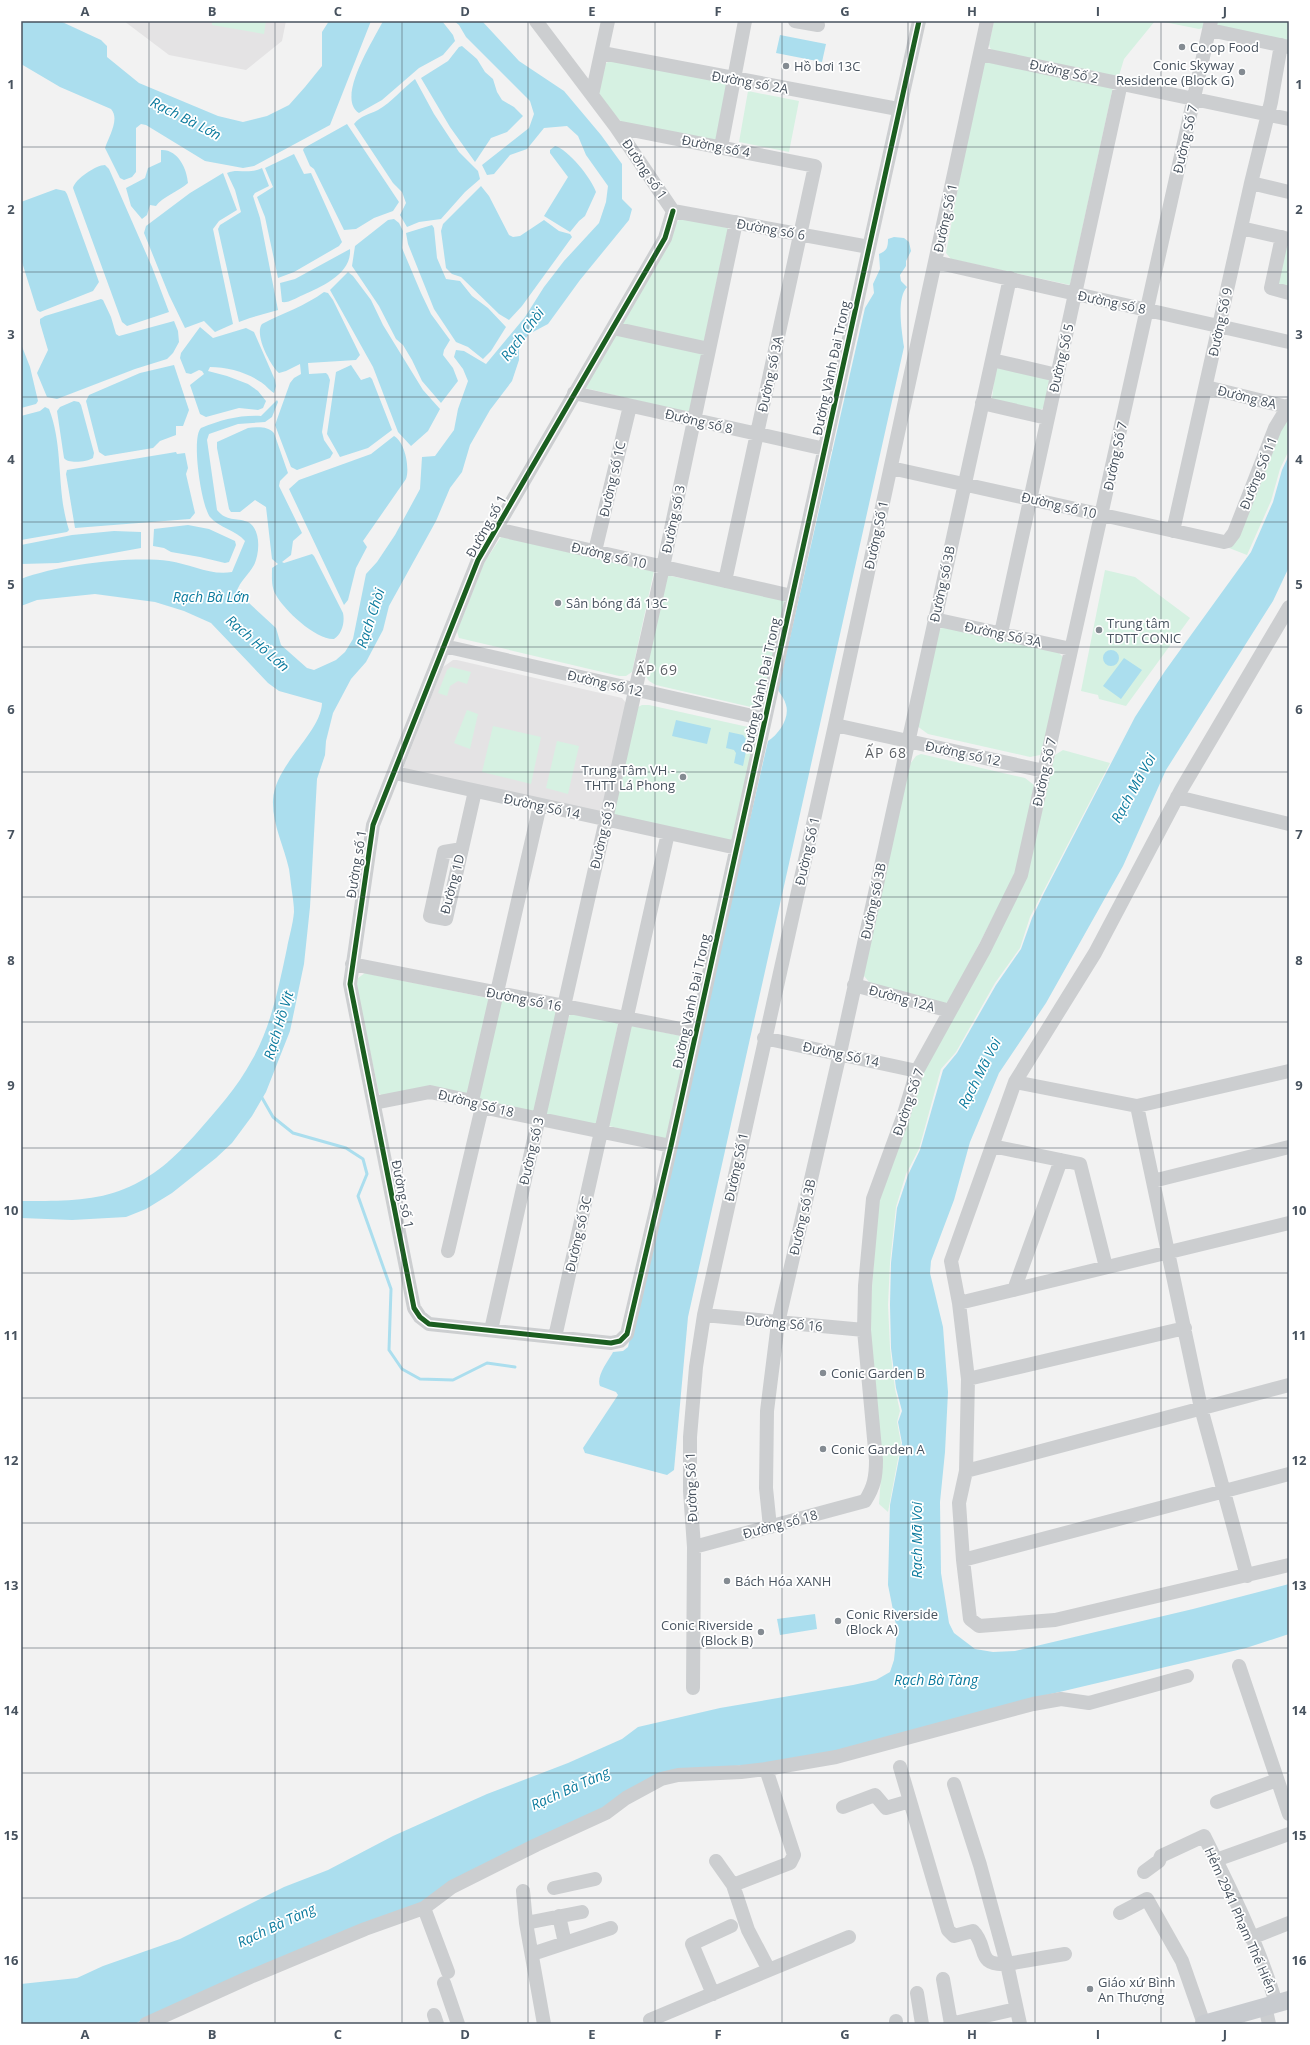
<svg xmlns="http://www.w3.org/2000/svg" width="1310" height="2045" font-family="'Open Sans',sans-serif">
  <rect width="100%" height="100%" fill="#f2f2f2"/>
  <path fill="#e4e3e4" d="M124 21H286L282 41 246 70 169 55Z
    M453 660H457L622 698 626 703 604 807 600 812 404 770V766L443 667Z"/>
  <path fill="#d6f1e2" d="M212 21H266L264 34 212 25Z
    M994 21H1155L1124 59 1118 79 995 53 990 48 989 44Z
    M1159 21H1204L1203 28 1199 29Z
    M1217 21H1282L1289 23V43L1216 27Z
    M611 60 727 83 716 141 624 125 601 99 599 92 605 64Z
    M983 61 1113 87 1070 285 951 259 946 253 980 68Z
    M748 91 799 101 789 152 739 142Z
    M681 218 728 228 704 342 624 327 620 319 675 224Z
    M1289 244V288L1280 286C1276 276 1281 251 1289 244Z
    M614 334 703 353 689 413 585 388Z
    M998 368 1048 379 1049 381 1045 407 1040 410 992 399 995 370Z
    M1289 416V450L1280 469 1271 501 1247 555 1229 548 1279 430Z
    M501 537 654 571 632 672 626 676H619L459 638 457 631 484 563Z
    M1105 570 1135 577 1190 618 1126 706 1099 699 1098 695 1081 691Z
    M666 575 785 600 762 706 755 708 656 685 649 681 645 675Z
    M944 627 1058 652 1063 657 1042 751 1040 755 1030 757 928 734 917 726 938 630Z
    M451 667 471 672 467 684 458 681 450 686 447 696 438 693 447 670Z
    M642 705H649L748 727 756 735 732 841 615 818 610 811 638 707Z
    M467 710 478 714 470 749 454 743Z
    M493 726 541 737 531 784 482 772Z
    M557 741 579 746 568 794 546 788Z
    M1063 750 1110 763 1030 917 1020 948 995 983 956 1052 941 1069 919 1149 906 1174 896 1207 890 1263 888 1305 890 1348 895 1389 900 1411 897 1422 901 1443 888 1512 879 1504 881 1477 869 1330 878 1201 921 1072 1022 888 1055 755Z
    M921 754 1025 778 1034 785 1017 871 950 1000 945 1004 870 983 864 976V971L910 764 916 756Z
    M365 973 488 998 489 1001 471 1090 465 1094 381 1095 379 1093 356 987 358 978Z
    M499 999 553 1010 557 1014 534 1112 484 1104 477 1096Z
    M572 1014 616 1022 618 1024 597 1125 546 1114 569 1016Z
    M628 1025 686 1037 688 1039 666 1140 609 1126Z"/>
  <path fill="#abdeee" d="M21 21H60L101 40 107 46V57L139 83 218 116 243 122 267 116 289 105 305 87 322 66V32L329 21H371L330 125 254 166 243 168 205 161 146 125 141 124 136 128V172L132 177 124 180 120 178 105 148C109 136 120 119 111 109L60 87 21 64Z
    M383 21H442L453 35 455 41 443 55 419 68 382 100 359 113C335 98 375 38 383 21Z
    M454 21H482L519 61 564 91 601 135 622 164V199L632 209 629 220 580 280 548 324 529 334 519 347V360L512 381 490 410 470 445 462 472 450 488 436 521 389 606 383 630 366 662 351 679 333 713 326 741 325 755 317 779 310 907 304 964 290 1031 266 1092 252 1116 232 1143 216 1158 172 1193 146 1209 126 1217 72 1220 21 1218V1201C54 1201 93 1202 124 1189 154 1177 174 1158 195 1135 216 1111 237 1088 252 1060 271 1027 279 986 287 948 289 937 293 924 294 912 294 906 293 899 292 892 291 885 290 876 289 869 284 846 272 824 273 800 275 764 321 733 322 703L279 691 268 683 211 623 184 611 155 602 95 594 37 600 21 606V579C58 565 129 556 169 561 190 564 211 576 232 572L245 541C236 530 219 528 210 517 201 505 191 437 201 428 221 420 239 415 261 416L277 400 278 402 272 417 265 422 238 424 209 434 207 440 217 510C227 522 235 517 248 522 261 529 260 553 254 565 248 576 241 579 236 593L241 600 249 603 276 628 281 645 307 668 314 670 336 660 345 652 353 639 366 574 377 562 395 535 420 489 422 457 435 456 454 430 458 409 468 381 463 369 454 357 456 350 464 351 486 364 525 317 544 287 564 261 599 223 606 202 608 186 586 155 578 136 567 126 544 128 527 149 510 155 494 174 487 175 482 165 529 128 534 114 530 101 466 37 459 25Z
    M780 35 826 44 822 62 776 53Z
    M462 46 477 59 485 72 493 79 497 92 502 100 514 107 523 116 507 132 491 138 475 162 450 127 421 78 448 61 459 47Z
    M415 79 434 114 459 152 478 171 480 179 465 192 441 219 419 222 407 227 400 215 406 203 402 192 393 183 354 124C360 116 370 114 378 110 392 102 402 89 415 79Z
    M347 124 399 202 393 211 374 218 356 229 344 230 314 169 310 166 303 150 304 148Z
    M555 146C568 149 592 179 596 192L585 216 579 221 570 232 544 216 568 177 550 153V150Z
    M161 150C178 149 187 169 188 183 179 191 162 197 156 206L150 205 147 215 142 219 131 206 126 188 145 178 148 168 161 162Z
    M294 154 304 174 311 173 342 242 339 246 294 272 278 278 265 217 257 197 273 187 265 168Z
    M105 165 109 169 152 267 169 312 127 326 122 322 73 188C75 179 96 165 105 165Z
    M262 168 269 186 255 193 253 196 260 218 278 310 250 318 239 322 218 229 220 225 241 212 235 190 227 173C238 168 248 175 262 168Z
    M223 173 237 210 219 221 213 229 233 324 215 332 204 321 185 328 169 295 144 233 146 226 190 193Z
    M481 186 489 196 509 235 513 237 520 236 544 220 559 231 570 234 572 237 522 306 509 320 499 314 461 277 452 274 446 268 441 231 443 224Z
    M56 189 65 191 67 194 99 282 93 291 40 312 37 310 21 259V202Z
    M394 219 399 223 403 231 402 248 421 293 431 314 450 340 444 350 443 355 453 368 458 381 441 403 422 381 412 360 403 345 396 339 379 306 352 266 355 246 388 220Z
    M432 225 434 228 437 258 446 279 460 281 472 296 488 308 506 327 491 351 483 359 468 347 456 342 434 309 408 244 406 233Z
    M894 237 904 238 909 242 911 251 906 261V266L900 275 901 281 907 287C896 299 902 332 904 347L688 1317 674 1470 667 1475 589 1454 585 1453 583 1448 618 1395 616 1392 600 1386C596 1377 607 1362 612 1354L613 1352 623 1351 628 1347 768 741C779 734 790 718 786 705 785 700 781 695 778 690L865 308 874 293 873 284 880 269 879 254C887 251 888 247 888 239Z
    M350 249C352 274 321 287 303 295 296 298 289 303 282 302L280 283 295 279Z
    M348 272 353 276 371 300 383 325 423 390 440 409 428 431 411 446 398 432 373 367 330 290Z
    M324 292 328 293 333 300 360 355 356 360 308 363 309 374 326 373 328 375 330 380 322 432 324 440 333 453 330 458 297 470 291 467 275 425 290 383 294 378 301 374 300 364 286 371 279 373C270 365 254 334 262 324 283 313 305 306 324 292Z
    M101 299 103 300 111 317 116 334 119 336 174 321 178 331 179 342 173 353 167 359 135 369 57 399 47 397 37 373 48 350 40 323V319L45 316Z
    M200 327 213 338 246 328 254 332 275 380 276 386 274 393C269 390 265 384 259 381 246 372 226 367 210 367L208 371 227 376 248 384 258 391 266 401 263 408 258 410 239 408 206 417 200 414 190 385 204 374 202 371 199 370 191 374 186 373 180 358 181 353Z
    M21 344 30 367 38 401 36 404 21 408Z
    M174 365 189 410 183 426H176V435L160 441 153 448 105 456 99 452 86 401 89 395 140 373Z
    M351 365 361 380 370 377 372 379 392 430 368 448 340 457 327 434 336 372Z
    M74 401 79 402 81 405 94 453 93 458C87 462 68 464 64 458L57 411 60 407Z
    M45 407 49 409C64 447 56 491 69 530L67 532 21 540V416L40 411Z
    M248 428C257 427 268 426 274 433L288 473 280 481 279 486 302 533 293 541 291 555 282 562 284 563 312 554 314 556 343 613C345 622 342 634 334 639 316 640 284 610 276 595 271 587 272 577 272 568L278 564 272 559 266 507 255 500 240 512H231L229 509 217 448V442Z
    M394 436C405 442 410 468 406 479L363 541 367 547 356 568 348 600 344 605 289 489 299 480 371 454Z
    M176 452 177 454 185 453 188 468 186 474 195 513 190 519 75 528 66 474 67 470Z
    M1289 455V567L1273 601 1166 770 1123 866 1046 1003 999 1073 970 1142 954 1200 931 1261 930 1273 943 1327 948 1392 945 1452 940 1502 941 1573 949 1623 954 1633 975 1649 993 1652 1015 1651 1193 1609 1289 1584V1634L1246 1648 1017 1702 799 1761 695 1769 602 1808 417 1907 255 1969 134 2024H21V1984L77 1978 103 1966 180 1939 284 1887 328 1870 393 1836 487 1794 568 1763 622 1739 638 1727 720 1708 853 1685 876 1680 890 1672 894 1660 896 1640V1625L888 1585 890 1505 902 1443 898 1422 902 1411 896 1388 891 1348 890 1305 891 1263 897 1208 908 1175 920 1150 943 1070 957 1053 996 985 1021 949 1032 918 1044 893 1135 717 1165 671 1251 552 1273 502 1282 470Z
    M188 525 209 529 235 541 236 545 229 562 225 563 200 557 171 552 164 548 153 546 154 529Z
    M114 531 141 532V548L58 563 21 564V545L72 535Z
    M1103 658a8 8 0 1 1 16 0a8 8 0 1 1-16 0Z
    M1124 658 1142 670 1121 699 1103 686Z
    M676 720 711 728 707 744 672 736Z
    M729 732 743 735 748 742 743 766 734 763 736 753 734 750 726 748Z
    M815 1614 817 1629 780 1635 777 1619Z"/>
  <g fill="none" stroke-linecap="round" stroke-linejoin="round">
    <path stroke="#abdeee" stroke-width="3" d="M261 1096 273 1117 293 1133 346 1148 363 1159 367 1174 358 1196 391 1289 389 1350 402 1369 420 1379 453 1380 487 1363 515 1367"/>
    <path stroke="#ccced0" stroke-width="14" d="M536 21 616 127 673 211
      M795 21 818 25
      M1210 30 1289 47
      M602 53 898 109
      M980 54 1289 119
      M592 95 608 21
      M616 127 815 166 725 581
      M721 147 745 21
      M1251 183 1289 192
      M673 211 665 238 478 560 373 825 350 984 414 1308 420 1317 429 1324 611 1343 620 1341 627 1334 671 1146 919 21
      M673 211 869 247
      M1241 228 1289 239
      M1282 237 1271 288 1289 293
      M935 262 1289 342
      M613 328 709 349
      M992 360 1057 375
      M1206 387 1287 407
      M574 393 825 449
      M982 403 1047 418
      M891 468 1224 542 1228 541 1234 533 1275 428 1289 405
      M496 529 792 596
      M1173 531 1251 183 1271 102 1281 45
      M595 551 630 406
      M1289 607 1181 790 1095 953 1015 1082 951 1261 959 1303 968 1379 966 1471 959 1503 963 1560 970 1619 979 1626 1055 1620 1289 1565
      M934 619 1071 649
      M1001 633 1121 83
      M444 646 765 719
      M835 725 1044 771
      M395 773 737 848
      M1177 797 1289 824
      M462 849 444 852 430 916 446 919 475 791
      M352 964 696 1032
      M854 985 950 1011
      M764 1038 917 1071
      M1015 1082 1137 1106 1289 1071
      M472 1101 540 805
      M374 1103 430 1092 472 1101 482 1107 671 1146
      M1137 1106 1201 1408 1247 1576
      M992 1146 1080 1164 1106 1267
      M1153 1181 1289 1147
      M448 1251 482 1107
      M1014 1290 1061 1160
      M959 1303 1289 1223
      M704 1315 864 1330
      M491 1330 663 567 736 222
      M555 1337 668 833
      M968 1379 1185 1328
      M966 1471 1289 1385
      M770 1527 766 1488 767 1411 778 1323 840 1053 1010 278
      M694 1547 865 1501C874 1487 876 1477 876 1460L864 1330 865 1286 873 1199 903 1117 917 1071 985 948 1021 875 1211 21
      M963 1560 1289 1474
      M1239 1666 1289 1814
      M693 1688 694 1547 690 1491V1437L696 1367 704 1315 835 725 987 21
      M900 1767 948 1930 954 1936 973 1931C989 1947 975 1966 1007 1964L980 1865 954 1784
      M1217 1802 1277 1780
      M843 1807 875 1795 886 1808 910 1801
      M1216 1860 1289 1834
      M1144 1872 1159 1861 1161 1856 1204 1836C1231 1890 1259 1946 1276 2003
      M733 1885 790 1863 794 1855 766 1769
      M554 1888 595 1879
      M523 1891 526 1923 544 2024
      M424 1908 448 1972
      M1120 1913 1147 1899 1182 1961 1204 2024
      M559 1916 565 1943
      M526 1923 582 1912
      M1251 1938 1289 1923
      M532 1954 611 1928
      M769 1970 849 1937
      M943 1979 951 2024
      M444 1983 458 2024
      M917 1993 922 2024
      M713 1994 692 1944 731 1926
      M1265 2006 1269 2024
      M434 2015 437 2024
      M650 2020 769 1970 748 1930 733 1885 716 1861
      M896 2021V2024
      M146 2024 250 1977 365 1929 424 1908 452 1887 536 1845 606 1813 626 1798 661 1779 678 1775 741 1772 766 1769 836 1757 1033 1704 1061 1699 1089 1703 1187 1676
      M950 2024 1016 2009
      M1020 2024 1007 1964 1065 1954"/>
    <path stroke="#c8cbcf" stroke-width="18" d="M1204 2024 1289 2000"/>
    <defs>
      <path id="cycleway" d="M673 211 665 238 478 560 373 825 350 984 414 1308 420 1317 429 1324 611 1343 620 1341 627 1334 671 1146 919 21"/>
    </defs>
    <use href="#cycleway" stroke="#fff" stroke-width="8"/>
    <use href="#cycleway" stroke="#1b5e20" stroke-width="5"/>
  </g>
  <path fill="none" stroke="#48535f" stroke-width="1" stroke-opacity="0.55" d="M149 21V2024M275 21V2024M402 21V2024M528 21V2024M655 21V2024M782 21V2024M908 21V2024M1035 21V2024M1161 21V2024M21 147H1289M21 272H1289M21 397H1289M21 522H1289M21 647H1289M21 772H1289M21 897H1289M21 1022H1289M21 1148H1289M21 1273H1289M21 1398H1289M21 1523H1289M21 1648H1289M21 1773H1289M21 1898H1289"/>
  <g fill="#848b92" stroke="#fff" stroke-width="1.5">
    <circle cx="1182" cy="47" r="4"/>
    <circle cx="786" cy="66" r="4"/>
    <circle cx="1242" cy="72" r="4"/>
    <circle cx="558" cy="603" r="4"/>
    <circle cx="1099" cy="630" r="4"/>
    <circle cx="683" cy="777" r="4"/>
    <circle cx="823" cy="1373" r="4"/>
    <circle cx="823" cy="1449" r="4"/>
    <circle cx="727" cy="1581" r="4"/>
    <circle cx="838" cy="1621" r="4"/>
    <circle cx="761" cy="1632" r="4"/>
    <circle cx="1090" cy="1989" r="4"/>
  </g>
  <g text-anchor="middle" dominant-baseline="central" stroke-width="3.5" stroke-linejoin="round" paint-order="stroke">
    <g font-size="13" fill="#48535f" stroke="#fff" text-anchor="start">
      <text x="1190" y="47">Co.op Food</text>
      <text x="1234" y="65" text-anchor="end">Conic Skyway<tspan x="1234" dy="15">Residence (Block G)</tspan></text>
      <text x="794" y="66">Hồ bơi 13C</text>
      <text x="566" y="603">Sân bóng đá 13C</text>
      <text x="1107" y="623">Trung tâm<tspan x="1107" dy="15">TDTT CONIC</tspan></text>
      <text x="675" y="770" text-anchor="end">Trung Tâm VH -<tspan x="675" dy="15">THTT Lá Phong</tspan></text>
      <text x="831" y="1373">Conic Garden B</text>
      <text x="831" y="1449">Conic Garden A</text>
      <text x="735" y="1581">Bách Hóa XANH</text>
      <text x="846" y="1614">Conic Riverside<tspan x="846" dy="15">(Block A)</tspan></text>
      <text x="753" y="1625" text-anchor="end">Conic Riverside<tspan x="753" dy="15">(Block B)</tspan></text>
      <text x="1098" y="1982">Giáo xứ Bình<tspan x="1098" dy="15">An Thượng</tspan></text>
    </g>
    <g font-size="13" fill="#48535f" stroke="#fff">
      <text transform="translate(1064 71) rotate(12)">Đường Số 2</text>
      <text transform="translate(750 82) rotate(10)">Đường số 2A</text>
      <text transform="translate(1185 139) rotate(-77)">Đường Số 7</text>
      <text transform="translate(716 146) rotate(11)">Đường số 4</text>
      <text transform="translate(645 169) rotate(56)">Đường số 1</text>
      <text transform="translate(945 218) rotate(-78)">Đường Số 1</text>
      <text transform="translate(771 229) rotate(10)">Đường số 6</text>
      <text transform="translate(1112 302) rotate(12)">Đường số 8</text>
      <text transform="translate(1220 322) rotate(-78)">Đường Số 9</text>
      <text transform="translate(1061 358) rotate(-77)">Đường Số 5</text>
      <text transform="translate(831 368) rotate(-78)">Đường Vành Đai Trong</text>
      <text transform="translate(770 374) rotate(-78)">Đường số 3A</text>
      <text transform="translate(1247 397) rotate(14)">Đường 8A</text>
      <text transform="translate(699 421) rotate(13)">Đường số 8</text>
      <text transform="translate(1115 456) rotate(-78)">Đường Số 7</text>
      <text transform="translate(1258 473) rotate(-68)">Đường Số 11</text>
      <text transform="translate(612 479) rotate(-77)">Đường số 1C</text>
      <text transform="translate(1059 505) rotate(13)">Đường số 10</text>
      <text transform="translate(673 519) rotate(-78)">Đường số 3</text>
      <text transform="translate(486 526) rotate(-61)">Đường số 1</text>
      <text transform="translate(876 535) rotate(-78)">Đường Số 1</text>
      <text transform="translate(609 555) rotate(13)">Đường số 10</text>
      <text transform="translate(942 584) rotate(-78)">Đường số 3B</text>
      <text transform="translate(1003 634) rotate(12)">Đường Số 3A</text>
      <text transform="translate(605 683) rotate(13)">Đường số 12</text>
      <text transform="translate(761 685) rotate(-78)">Đường Vành Đai Trong</text>
      <text transform="translate(963 753) rotate(12)">Đường số 12</text>
      <text transform="translate(1044 772) rotate(-78)">Đường Số 7</text>
      <text transform="translate(542 806) rotate(12)">Đường Số 14</text>
      <text transform="translate(602 835) rotate(-77)">Đường số 3</text>
      <text transform="translate(807 851) rotate(-77)">Đường Số 1</text>
      <text transform="translate(356 864) rotate(-81)">Đường số 1</text>
      <text transform="translate(452 884) rotate(-75)">Đường 1D</text>
      <text transform="translate(873 901) rotate(-78)">Đường số 3B</text>
      <text transform="translate(902 998) rotate(15)">Đường 12A</text>
      <text transform="translate(524 999) rotate(11)">Đường số 16</text>
      <text transform="translate(691 1001) rotate(-78)">Đường Vành Đai Trong</text>
      <text transform="translate(841 1054) rotate(12)">Đường Số 14</text>
      <text transform="translate(908 1102) rotate(-71)">Đường Số 7</text>
      <text transform="translate(476 1103) rotate(14)">Đường Số 18</text>
      <text transform="translate(531 1151) rotate(-77)">Đường số 3</text>
      <text transform="translate(736 1167) rotate(-78)">Đường Số 1</text>
      <text transform="translate(403 1194) rotate(79)">Đường số 1</text>
      <text transform="translate(802 1217) rotate(-77)">Đường số 3B</text>
      <text transform="translate(578 1234) rotate(-77)">Đường số 3C</text>
      <text transform="translate(784 1323) rotate(5)">Đường Số 16</text>
      <text transform="translate(691 1487) rotate(-92)">Đường Số 1</text>
      <text transform="translate(780 1524) rotate(-15)">Đường số 18</text>
      <text transform="translate(1241 1920) rotate(66)">Hẻm 2941 Phạm Thế Hiển</text>
    </g>
    <g font-size="14" font-style="italic" fill="#0c7b9e" stroke="#fff">
      <text transform="translate(186 118) rotate(27)">Rạch Bà Lớn</text>
      <text transform="translate(522 334) rotate(-53)">Rạch Chòi</text>
      <text x="211" y="596">Rạch Bà Lớn</text>
      <text transform="translate(370 618) rotate(-72)">Rạch Chòi</text>
      <text transform="translate(258 643) rotate(41)">Rạch Hố Lớn</text>
      <text transform="translate(1133 788) rotate(-61)">Rạch Mã Voi</text>
      <text transform="translate(278 1025) rotate(-73)">Rạch Hồ Vịt</text>
      <text transform="translate(979 1073) rotate(-63)">Rạch Mã Voi</text>
      <text transform="translate(916 1540) rotate(-90)">Rạch Mã Voi</text>
      <text x="936" y="1679">Rạch Bà Tàng</text>
      <text transform="translate(570 1788) rotate(-24)">Rạch Bà Tàng</text>
      <text transform="translate(276 1925) rotate(-25)">Rạch Bà Tàng</text>
    </g>
    <g font-size="14" letter-spacing="1" fill="#5d6166" stroke="#fff">
      <text x="657" y="669">ẤP 69</text>
      <text x="886" y="752">ẤP 68</text>
    </g>
  </g>
  <rect width="1310" height="2045" fill="none" stroke="#ffffff" stroke-width="44"/>
  <rect x="22" y="22" width="1266" height="2001" fill="none" stroke="#48535f" stroke-width="1.5"/>
  <g font-size="13" text-anchor="middle" font-weight="bold" fill="#48535f">
    <text x="85" y="16">A</text>
    <text x="212" y="16">B</text>
    <text x="338" y="16">C</text>
    <text x="465" y="16">D</text>
    <text x="592" y="16">E</text>
    <text x="718" y="16">F</text>
    <text x="845" y="16">G</text>
    <text x="972" y="16">H</text>
    <text x="1098" y="16">I</text>
    <text x="1225" y="16">J</text>
    <text x="11" y="89">1</text>
    <text x="1299" y="89">1</text>
    <text x="11" y="214">2</text>
    <text x="1299" y="214">2</text>
    <text x="11" y="339">3</text>
    <text x="1299" y="339">3</text>
    <text x="11" y="464">4</text>
    <text x="1299" y="464">4</text>
    <text x="11" y="589">5</text>
    <text x="1299" y="589">5</text>
    <text x="11" y="714">6</text>
    <text x="1299" y="714">6</text>
    <text x="11" y="839">7</text>
    <text x="1299" y="839">7</text>
    <text x="11" y="965">8</text>
    <text x="1299" y="965">8</text>
    <text x="11" y="1090">9</text>
    <text x="1299" y="1090">9</text>
    <text x="11" y="1215">10</text>
    <text x="1299" y="1215">10</text>
    <text x="11" y="1340">11</text>
    <text x="1299" y="1340">11</text>
    <text x="11" y="1465">12</text>
    <text x="1299" y="1465">12</text>
    <text x="11" y="1590">13</text>
    <text x="1299" y="1590">13</text>
    <text x="11" y="1715">14</text>
    <text x="1299" y="1715">14</text>
    <text x="11" y="1840">15</text>
    <text x="1299" y="1840">15</text>
    <text x="11" y="1965">16</text>
    <text x="1299" y="1965">16</text>
    <text x="85" y="2039">A</text>
    <text x="212" y="2039">B</text>
    <text x="338" y="2039">C</text>
    <text x="465" y="2039">D</text>
    <text x="592" y="2039">E</text>
    <text x="718" y="2039">F</text>
    <text x="845" y="2039">G</text>
    <text x="972" y="2039">H</text>
    <text x="1098" y="2039">I</text>
    <text x="1225" y="2039">J</text>
  </g>
</svg>
